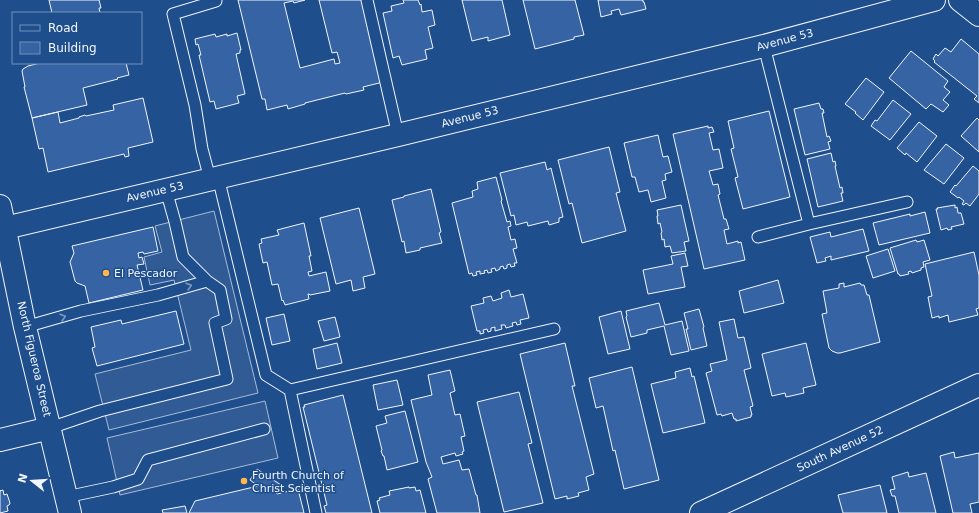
<svg xmlns="http://www.w3.org/2000/svg" width="979" height="513" font-family="'DejaVu Sans',sans-serif">
  <rect width="100%" height="100%" fill="#1f4e8c"/>
  <path fill="#305b95" stroke="#a8bbd7" d="M214 211 258 393 109 430 95 374 191 350 174 280 150 285 144 257 162 252 155 226Z
    M265 401 278 458 120 495 107 438Z"/>
  <path fill="#3563a3" stroke="#f2f6ff" d="M49 0H99L101 8H99L100 13H52Z
    M238 0H305L294 3 293 1 284 3 300 68 334 59 335 64 340 63 337 52 332 53 319 0H365L383 82 363 87 364 90 346 94 345 93 305 103V104L288 109 287 105 267 110 265 99H262Z
    M403 0H418L420 5 421 4 422 12 432 10 435 25 428 27 433 48 425 50 427 59 402 65 399 56 393 58 383 13 392 11 391 6 404 3Z
    M462 0H502L510 35 488 41V37L472 41Z
    M523 0H575L584 35 574 37V39L535 49Z
    M598 0H643V2H644L646 9 621 15 619 9 611 11 612 14 601 17Z
    M237 33 241 50H240V53L236 54 245 94 237 96 239 103 216 109 214 101 210 102 199 55H201L198 44 196 45 195 39 215 34 216 37 227 34V36Z
    M961 39 979 54V103L974 99 977 96 934 62 935 61 933 59 936 54 938 56 945 48 951 52Z
    M911 51 948 81 944 87 950 92 943 100 949 105 943 112 931 104 926 109 889 78Z
    M40 63H126L129 75 117 78 118 79 83 88 87 105 32 118 24 87H25L22 71 23 69 28 66Z
    M866 78 884 92 863 120 855 113 856 112 845 104Z
    M143 98 153 142 128 148 129 156 125 157 124 154 48 172 43 148 39 149 32 118 58 112 60 123 79 118V117L85 115 86 116 114 110 113 105Z
    M893 100 911 114 890 140 871 126 875 120 877 121Z
    M819 103 821 109H823L824 113H822L827 137 829 136 831 141 828 142 830 149 805 155 794 109Z
    M769 111 790 197 743 209 735 178 738 177 731 149 734 148 728 121Z
    M977 118 979 120V152L961 136Z
    M919 122 937 136 917 162 906 153 905 155 897 148Z
    M708 126V128L712 127 714 132 709 133 713 150 719 149 723 168 709 171 713 185 718 184 720 194 718 195 724 219H726L729 229 724 230 727 244 738 241V243L741 242 745 260 704 269 673 134Z
    M658 135 663 157 668 156 672 172 665 174 666 180 662 181 666 198 651 202 648 190 639 192 635 177H632L624 143Z
    M946 144 964 158 944 184 924 170Z
    M609 147 620 192 616 193 626 231 582 243 572 203 569 204 558 160Z
    M831 153 833 162 835 161 836 166H835L840 188 842 187 843 193H841L843 201 818 207 807 159Z
    M545 162 547 170 551 168 563 217 559 218V222L549 225 548 221 528 226 527 222 516 225 514 215 511 216 500 173Z
    M973 166 979 171V194L970 206 966 203 964 205 962 204 964 201 959 197 958 198 950 192 955 185 956 186Z
    M496 177 502 200 501 201 507 222 510 221 511 226 508 227 511 240 515 239 517 248 513 249 517 263H514L515 266 511 267 510 264 507 265V268L504 269 503 266 500 267V269L496 271 495 268 491 269 492 272 488 273 487 270 484 271 485 273 480 274V271L476 272 477 275 473 276 472 273 469 274 452 203 473 197 472 191 478 189 477 182Z
    M431 189 441 232 439 233 442 243 420 248V250L406 253 404 241 402 242 392 200 404 197V196Z
    M681 205 689 241 684 242 686 251 672 253 670 246 665 247 664 239 662 240 661 233 662 232 660 223 658 224 657 216H658L657 210Z
    M955 205V208L957 207 958 213H961L964 224 951 227 952 229 948 230 947 228 941 230 936 209H938L937 208Z
    M359 208 375 274 363 277 365 288 353 291 351 280 336 284 320 218Z
    M925 212 930 233 879 245 873 223 910 214V216Z
    M304 223 311 256H309L312 271 308 272 309 276 326 272 330 291 310 295 309 294H308L309 299 285 305 283 300 282 301 278 284 272 285 267 262 263 263 259 244 262 243 261 239 279 235 277 230Z
    M153 227 158 251 144 254 143 252 138 253 139 258 142 257 144 264 137 265 143 290 89 303 85 286 77 283 75 281 70 262 74 253 72 246Z
    M863 229 869 251 831 260V256L825 258 826 261 817 263 810 237 830 232 831 237Z
    M916 240 917 242 924 240 930 260 923 262 924 267 921 268V270L912 273 911 271 908 272 909 274 900 276 899 274H898L890 248Z
    M888 249 895 271 873 278 866 256Z
    M974 252 979 275V308L976 309 978 315 949 322 948 315 939 318V316L932 318 928 297 932 296 925 264Z
    M685 253 688 266 681 267 685 287 648 294 643 270 673 264 671 256Z
    M778 280 784 303 744 313 739 291Z
    M844 283V287L860 283 861 285H864L867 295H869L880 342 840 353H837L832 351 829 348 822 314 827 313 823 291 839 288V284Z
    M509 290 511 297 523 294 529 318 520 320 521 324 517 325 516 322 512 323 513 326 506 328 505 325H501L502 329 495 331V327L491 328V331L488 332 487 329 483 330 484 333 480 334V331H477L471 306 484 303 483 298 491 296 493 301 502 298 501 293Z
    M659 303 665 325 682 321 689 351 671 355 664 326 647 330V333L631 337 626 317 627 316 626 311Z
    M699 309 704 327 703 328 707 346 691 350 686 329H688L684 313Z
    M176 311 184 344 97 366 92 348 95 347 91 327 121 320 122 324Z
    M621 311 630 349 608 354 599 317Z
    M284 314 290 341 272 345 266 318Z
    M335 317 340 337 324 341 318 321Z
    M734 319 738 338 744 337 751 368 744 370 753 406 750 407 752 415H751V417L736 421V419H734L732 413 722 416 721 414 717 415 706 373 712 371 710 364 727 360 719 322Z
    M337 343 342 363 317 369 313 349Z
    M565 343 575 386H572L594 474 586 477 589 490 578 493 579 496 567 499V496L555 499 520 354Z
    M806 343 816 385 803 388 804 393 786 397 785 393 772 396 762 354Z
    M632 367 659 480 624 489 615 450 613 451 603 406 596 408 589 378Z
    M690 368 692 377 694 376 705 423 663 433 651 384 676 378 675 372Z
    M450 370 455 391 450 393 455 415 460 414 465 436 461 437 464 451 462 452 463 454 456 456 455 453 441 457 443 464 459 460 462 470 469 469 476 495H477L480 513H437L428 479 432 477 426 462 411 400 432 395 428 375Z
    M397 380 403 405 378 410 373 385Z
    M519 392 532 443 528 444 543 503 504 512 477 402Z
    M343 395 372 513H326L324 506 327 505 303 407H305L304 405Z
    M405 411 418 462 387 470 384 456H383L381 451 382 450 376 426 387 423 385 416Z
    M954 452 955 458 979 453V502L970 504 972 513H953L940 456Z
    M257 469 281 485 276 493 277 494 298 489 304 513H189L195 501 258 486 250 480Z
    M908 472 909 477 926 473 936 513H899L895 496H892L890 490 895 489 892 477Z
    M880 485 887 513H843L838 495Z
    M409 487V488L415 487 416 491 420 490 426 513H380L377 501 380 500 379 498 390 495 389 491Z
    M0 490V491L3 490 4 495 7 494 10 503 9 505 7 506 8 511 0 513Z
    M185 506 187 513H163L162 510Z"/>
  <g fill="none" stroke-linecap="round" stroke-linejoin="round">
    <defs>
      <path id="lane" d="M367 0 398 135
        M764 46 809 224 907 202
        M218 177 266 375 290 390
        M210 179 202 149 195 105 173 14 216 1
        M758 237 809 224
        M25 327 81 311 158 295 207 281
        M50 428 100 411 227 379 215 323 226 319 220 290 207 281 183 257 175 222 166 190
        M66 497 113 487 138 479 148 460 264 429
        M316 513 290 390 554 329"/>
      <path id="street" d="M960 0 979 15
        M5 228 398 135 764 46 934 0
        M0 440 50 428"/>
      <path id="secondary" d="M0 206 25 327 70 513
        M701 513 979 385"/>
    </defs>
    <use href="#lane" stroke="#f2f6ff" stroke-width="13"/>
    <use href="#street" stroke="#f2f6ff" stroke-width="24"/>
    <use href="#secondary" stroke="#f2f6ff" stroke-width="24"/>
    <use href="#lane" stroke="#1f4e8c" stroke-width="11"/>
    <use href="#street" stroke="#1f4e8c" stroke-width="22"/>
    <use href="#secondary" stroke="#1f4e8c" stroke-width="22"/>
  </g>
  <defs><path id="oneway-chevron" d="M-2-3.5L2.5 0L-2 3.5" fill="none" stroke-width="1.6" stroke-linecap="round" stroke-linejoin="round"/></defs>
  <g stroke="#7e9ac0">
    <use href="#oneway-chevron" transform="translate(189 286) rotate(-16)"/>
    <use href="#oneway-chevron" transform="translate(63 317) rotate(-16)"/>
  </g>
  <g fill="#ffb74d" stroke="#1f4e8c" stroke-width="1.5">
    <circle cx="106" cy="273" r="4"/>
    <circle cx="244" cy="481" r="4"/>
  </g>
  <g text-anchor="middle" dominant-baseline="central" stroke-width="3" stroke-linejoin="round" paint-order="stroke">
    <g font-size="11" fill="#f2f6ff" stroke="#1f4e8c">
      <text transform="translate(785 40) rotate(-15)">Avenue 53</text>
      <text transform="translate(470 117) rotate(-14)">Avenue 53</text>
      <text transform="translate(155 192) rotate(-13)">Avenue 53</text>
      <text transform="translate(34 359) rotate(77)">North Figueroa Street</text>
      <text transform="translate(840 449) rotate(-25)">South Avenue 52</text>
    </g>
    <g font-size="11" fill="#f2f6ff" stroke="#1f4e8c" text-anchor="start">
      <text x="114" y="273">El Pescador</text>
      <text x="252" y="475">Fourth Church of<tspan x="252" dy="13">Christ Scientist</tspan></text>
    </g>
  </g>
  <rect x="12" y="12" width="130" height="52" fill="#1f4e8c" stroke="#7391ba"/>
  <rect x="20" y="25" width="20" height="6" fill="#1f4e8c" stroke="#7391ba"/>
  <text x="48" y="32" font-size="12" fill="#f2f6ff">Road</text>
  <rect x="20" y="42" width="20" height="12" fill="#3563a3" stroke="#7391ba"/>
  <text x="48" y="52" font-size="12" fill="#f2f6ff">Building</text>
  <g transform="translate(32 481) rotate(287)" stroke="#1f4e8c" stroke-width="3" paint-order="stroke">
  <path d="M0-3L7 15L0 10L-7 15Z" fill="#f2f6ff"/>
  <text y="-6" font-size="11" font-weight="bold" text-anchor="middle" fill="#f2f6ff">N</text>
  </g>
</svg>
